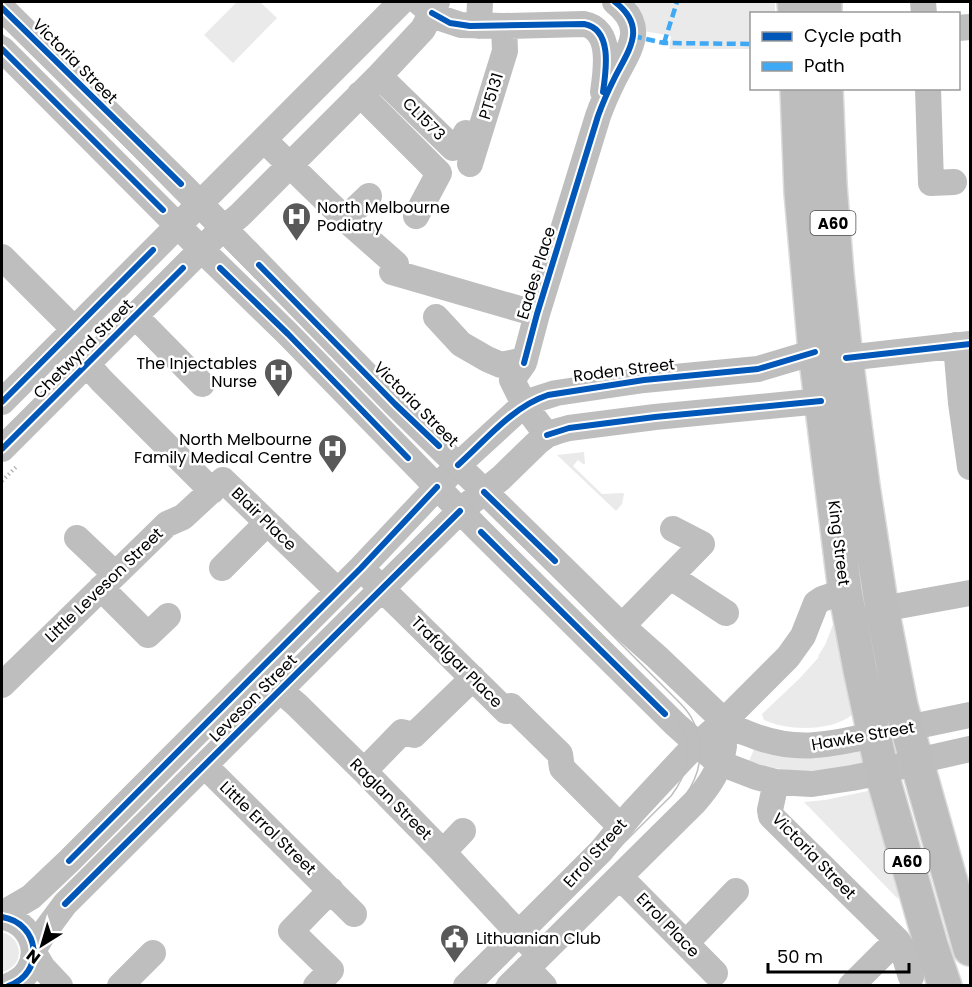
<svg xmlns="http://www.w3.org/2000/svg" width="972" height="987" font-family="Poppins,sans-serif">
  <rect width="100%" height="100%" fill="#fff"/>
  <path fill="#eaeaea" d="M237 2H260L277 18 233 63 204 35Z
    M635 2H775V13L752 14 751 49H669L671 36 644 31Z
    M584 452 585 464H583L578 460 573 466 602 494 623 493 624 494 622 504 616 511 557 455Z
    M834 622H836L843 671 853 707V714C832 732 787 731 764 720L762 714 799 679 819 657 818 656 825 645Z
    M755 747H860L863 763C822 773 789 775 749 761Z
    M868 791 874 794 899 894 898 899 804 802 825 800Z
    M2 932C24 939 25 966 2 972Z"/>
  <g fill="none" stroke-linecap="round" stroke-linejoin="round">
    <defs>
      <path id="highway" d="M794 2 795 14
        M825 2V14
        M797 88 801 192 815 352 845 591 860 670 885 785 931 945 945 986
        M826 88 830 185 837 274 846 358 863 486 882 609 901 706 970 949"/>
    </defs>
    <use href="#highway" stroke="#dbdbdb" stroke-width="36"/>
    <path stroke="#b8b8b8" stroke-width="4" stroke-dasharray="1.5 3" stroke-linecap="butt" d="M2 481 16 467"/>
    <path stroke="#bebebe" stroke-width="26" d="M419 2 432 13 440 18 461 25 504 26 584 24C613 29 606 71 603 92
      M923 2 924 14
      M2 8 185 188 395 404 622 626 657 657 724 721C732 727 740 731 749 734 795 753 828 745 874 735
      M479 26 480 2
      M958 28 970 27
      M2 49 202 250 288 334 478 529 675 724 712 757 725 765 756 777 776 782 812 784 852 778 882 772 917 761 970 749
      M379 76 453 148 459 146 466 133
      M928 88 931 183 954 182
      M360 94 439 173 416 216
      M264 140 345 219 369 196
      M470 164 505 51 504 26
      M345 219 396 264 392 272 537 314
      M2 257 75 330
      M135 316 202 384
      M436 317 461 344 487 359 501 365 525 360
      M956 345 961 403 970 467
      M76 352 102 381 212 491
      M846 358 970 344
      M2 402 401 2
      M547 435 525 406 512 380 524 363 537 314 598 116C603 102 609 89 615 77 630 48 647 27 615 2
      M2 449 214 237 240 215 379 76 423 29 437 2
      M77 538 115 574
      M222 568 267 523
      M370 577 506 711 511 706 560 754 562 768 620 826
      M671 577 726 613
      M101 588 148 635 168 616
      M882 609 970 593
      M622 626 702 544 673 529
      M267 679 297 705 364 771 443 852 508 922 540 955
      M2 685 167 524 183 517 223 480 338 591
      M907 728 970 715
      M205 766 354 914
      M364 771 402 732 414 735 473 678
      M776 782 770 810 771 816 897 940 902 948 911 977
      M443 852 463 831
      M620 877 715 973
      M2 914 31 897 69 861 361 568 458 465 518 410 534 400 556 393 644 380 758 369 815 352
      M2 917C40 923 46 973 8 986
      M686 943 736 891
      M34 949 45 931 65 904 460 511 501 478 539 441 547 435 558 431 569 428 655 417 821 401
      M34 953 43 968 60 986
      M527 968 544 986
      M120 986 153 953
      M316 986 331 970 291 931 331 890
      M466 986 601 851 633 812 687 754 724 721 788 657 803 636 816 603 822 599 845 591
      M509 986 695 802C710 785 721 768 724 746
      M851 986 897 940"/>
    <use href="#highway" stroke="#bdbdbd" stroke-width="33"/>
    <path stroke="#bdbdbd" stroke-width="1.5" d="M2 21 175 197 672 695C679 702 686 708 691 717 706 743 702 772 685 796L494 986
      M2 34 168 204 657 693C687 725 701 757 671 796L480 986"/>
    <path stroke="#3fa9f5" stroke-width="4.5" stroke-dasharray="9 4.5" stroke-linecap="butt" d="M633 36 664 43 752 44
      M664 43 677 2"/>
    <defs>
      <path id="cycleway" d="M2 8 181 184
        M432 13 450 23 470 26 584 24C613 29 606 71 603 92
        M2 49 163 210
        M259 265 395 404 439 446
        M220 268 288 334 408 458
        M846 358 970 344
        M524 363 537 314 598 116C603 102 609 89 615 77 630 48 647 27 615 2
        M2 402 153 250
        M547 435 569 428 655 417 821 401
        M2 449 183 268
        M458 465C486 440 512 407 548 395L644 380 758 369 815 352
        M484 492 555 561
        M481 532 665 714
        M69 861 361 568 437 487
        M65 904 460 511
        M2 917C40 923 46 973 8 986"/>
    </defs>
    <use href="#cycleway" stroke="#fff" stroke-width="10"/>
    <use href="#cycleway" stroke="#0057b8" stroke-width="6"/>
  </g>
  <defs>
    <symbol id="hospital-pin" viewBox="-11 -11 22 30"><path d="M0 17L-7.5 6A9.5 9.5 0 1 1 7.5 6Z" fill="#595959" stroke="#fff"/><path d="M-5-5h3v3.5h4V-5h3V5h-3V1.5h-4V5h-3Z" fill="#fff"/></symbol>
    <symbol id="civic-pin" viewBox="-11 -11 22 30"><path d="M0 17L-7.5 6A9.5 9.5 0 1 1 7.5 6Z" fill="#595959" stroke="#fff"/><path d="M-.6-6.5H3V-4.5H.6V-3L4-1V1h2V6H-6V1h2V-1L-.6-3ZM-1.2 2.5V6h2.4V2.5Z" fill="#fff"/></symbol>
  </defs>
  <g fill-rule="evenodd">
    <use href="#hospital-pin" x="280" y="200" width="33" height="45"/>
    <use href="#hospital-pin" x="262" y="356" width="33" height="45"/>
    <use href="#hospital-pin" x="316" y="432" width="33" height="45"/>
    <use href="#civic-pin" x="438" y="922" width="33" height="45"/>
  </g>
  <g text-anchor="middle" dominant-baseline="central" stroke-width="5" stroke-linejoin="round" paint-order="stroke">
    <g fill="#fff" stroke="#4c4c4c" stroke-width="1.5">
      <rect x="810.5" y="211" width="45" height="24" rx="4.5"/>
      <rect x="884.5" y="849" width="45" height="24" rx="4.5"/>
    </g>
    <g font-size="15" font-weight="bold" fill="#000">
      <text x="833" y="223">A60</text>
      <text x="907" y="861">A60</text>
    </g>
    <g font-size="16" fill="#000" stroke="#fff">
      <text transform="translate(75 61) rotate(45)">Victoria Street</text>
      <text transform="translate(491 96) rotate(-73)">PT5131</text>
      <text transform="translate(424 119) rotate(45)">CL1573</text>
      <text transform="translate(536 273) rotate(-73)">Eades Place</text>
      <text transform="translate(83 349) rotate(-45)">Chetwynd Street</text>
      <text transform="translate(624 370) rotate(-7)">Roden Street</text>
      <text transform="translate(416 404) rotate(45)">Victoria Street</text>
      <text transform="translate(264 519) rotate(44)">Blair Place</text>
      <text transform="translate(839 543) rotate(83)">King Street</text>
      <text transform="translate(104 585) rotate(-44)">Little Leveson Street</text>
      <text transform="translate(457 662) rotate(45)">Trafalgar Place</text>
      <text transform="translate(253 698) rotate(-45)">Leveson Street</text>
      <text transform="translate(863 736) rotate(-10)">Hawke Street</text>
      <text transform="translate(391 799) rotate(45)">Raglan Street</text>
      <text transform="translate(268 828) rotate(44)">Little Errol Street</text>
      <text transform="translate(595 853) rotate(-48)">Errol Street</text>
      <text transform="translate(814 856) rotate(46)">Victoria Street</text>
      <text transform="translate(668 925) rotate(46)">Errol Place</text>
    </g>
    <g font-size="16" fill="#000" stroke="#fff" text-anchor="start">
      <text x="317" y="207">North Melbourne<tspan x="317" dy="18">Podiatry</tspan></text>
      <text x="257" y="363" text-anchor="end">The Injectables<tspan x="257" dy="18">Nurse</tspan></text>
      <text x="312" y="439" text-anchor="end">North Melbourne<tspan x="312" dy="18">Family Medical Centre</tspan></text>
      <text x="476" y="938">Lithuanian Club</text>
    </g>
  </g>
  <rect width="972" height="987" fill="none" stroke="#000000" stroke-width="6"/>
  <rect x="750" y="12" width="210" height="78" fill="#ffffff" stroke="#999999" stroke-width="1.5"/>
  <rect x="762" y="32" width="30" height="9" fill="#0057b8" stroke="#999999" stroke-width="1.5"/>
  <text x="804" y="42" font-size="18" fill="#000000">Cycle path</text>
  <rect x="762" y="62" width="30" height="9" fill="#3fa9f5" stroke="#999999" stroke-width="1.5"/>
  <text x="804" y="72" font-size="18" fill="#000000">Path</text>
  <g transform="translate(42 945) rotate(217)" stroke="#ffffff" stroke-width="4.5" paint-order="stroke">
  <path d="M0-4.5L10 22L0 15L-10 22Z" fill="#000000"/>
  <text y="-9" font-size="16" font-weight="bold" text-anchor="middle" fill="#000000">N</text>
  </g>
  <path d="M768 963v9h141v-9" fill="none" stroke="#000000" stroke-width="3"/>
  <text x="777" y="963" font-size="18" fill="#000000" stroke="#ffffff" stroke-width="4.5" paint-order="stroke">50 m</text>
</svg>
